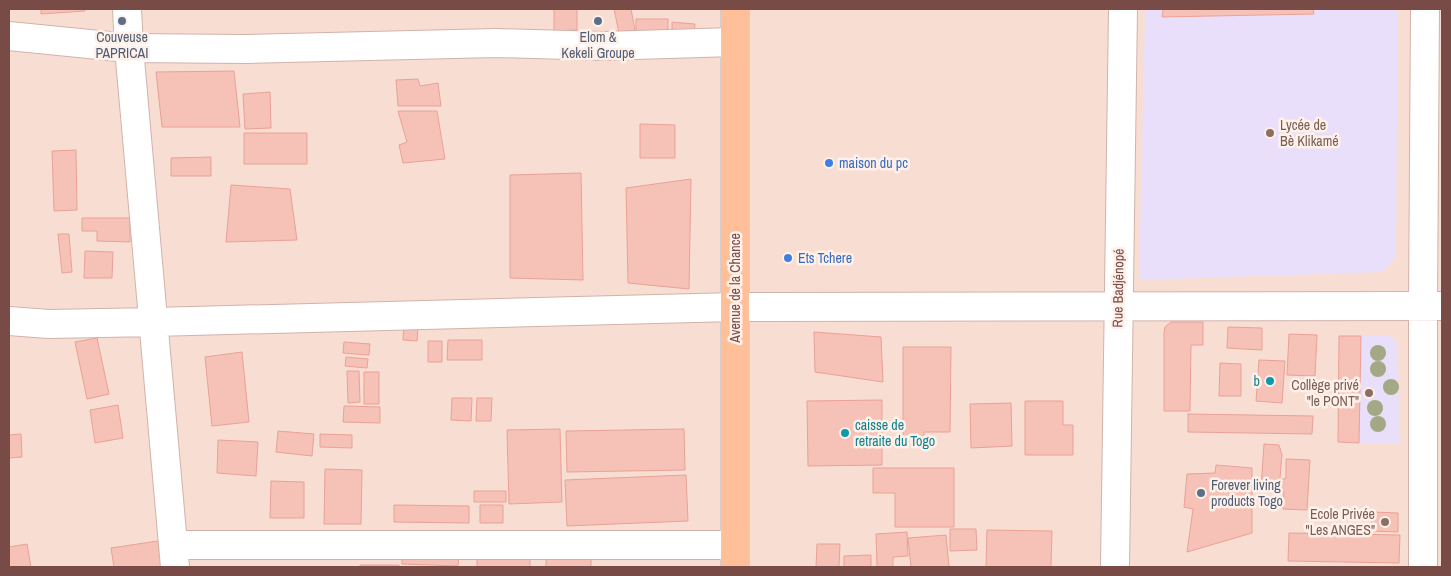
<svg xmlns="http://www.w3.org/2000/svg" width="1451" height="576" font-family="'Archivo Narrow',sans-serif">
  <rect width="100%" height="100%" fill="#feece2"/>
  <path fill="#f8ded2" d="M9 9H1442V567H9Z"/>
  <path fill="#e9dffa" d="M1145 9H1398L1396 257 1382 272 1139 280Z
    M1339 336H1391L1398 344 1399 444 1338 442Z"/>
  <path fill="#f6c1b7" stroke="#eaa196" d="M41 9H85V11L41 14Z
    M554 9H577V30L554 31Z
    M614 9H631L635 30 619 33Z
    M1163 9H1313L1314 14 1162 17Z
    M636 19H668V33H636Z
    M672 22 695 24 694 34 672 32Z
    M234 71 240 127H162L156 72Z
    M418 79 420 86 438 83 441 106H398L396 80Z
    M270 92 271 128 245 129 243 94Z
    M398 111H437L445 159 403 163 399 145 407 142Z
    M640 124 675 125V158H640Z
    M244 133H307V164H244Z
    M76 150 77 210 54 211 52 151Z
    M211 157V176H171V158Z
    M581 173 583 280 510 278V175Z
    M691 179 689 289 628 283 626 188Z
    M231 185 290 189 297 240 226 242Z
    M82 218H130V242L97 241V231H82Z
    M58 234H69L72 272 62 273Z
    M85 251 113 252 112 278H84Z
    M1171 322H1203V345H1191L1190 411H1164V333L1165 327Z
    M404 323 418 324 417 341 403 340Z
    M1228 327 1262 328V350L1227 348Z
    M814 332 881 337 883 382 815 372Z
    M1289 334 1317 335 1315 376 1287 375Z
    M1339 336H1361L1359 443 1338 442Z
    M97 338 109 394 87 399 75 342Z
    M448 340H482V360H447Z
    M428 341H442V362H428Z
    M344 342 370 344 369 355 343 353Z
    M903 347H951L950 432H924V439H903Z
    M242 352 249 422 212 426 205 357Z
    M346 357 368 359 367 368 345 366Z
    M1259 360 1285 361 1282 403 1256 401Z
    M1220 363 1241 364V396H1219Z
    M347 371H359L360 402 348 403Z
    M364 372H379V404H364Z
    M452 398H472L471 421 451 420Z
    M477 398H492L491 421H476Z
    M882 400V465L808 466 807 401Z
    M1025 401H1063V425H1073V455H1025Z
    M1011 403 1012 446 971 448 970 404Z
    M118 405 123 438 95 443 90 410Z
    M344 406 380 407V423L343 422Z
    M1188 414 1313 416 1312 434 1188 432Z
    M560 429 562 502 509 504 507 430Z
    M684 429 685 470 567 472 566 431Z
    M278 431 314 434 312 456 276 452Z
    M21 434 22 457 9 458V435Z
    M320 434 352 435V448L320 447Z
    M218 440 258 442 256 476 217 473Z
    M1264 444 1279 445 1282 455 1279 489 1261 488Z
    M1286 459 1310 460 1307 510 1283 509 1284 492H1280L1281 480 1286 478Z
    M1216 465 1252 468V533L1187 552 1193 509 1184 507 1187 474 1215 473Z
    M873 468H954V527H895V493H873Z
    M325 469 362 470 361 524H324Z
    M686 475 688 521 567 526 565 480Z
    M271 481 304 482V518H270Z
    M474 491H506V502H474Z
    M394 505 469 506V523L394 522Z
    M480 505H503V523H480Z
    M1372 512 1398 513V532L1371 531Z
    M950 529H976L977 550 950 551Z
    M987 530 1052 531 1051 567H986Z
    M907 532 908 556 893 557V567H877L876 534Z
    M1289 533 1400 535 1399 563 1288 561Z
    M946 535 949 567H911L908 538Z
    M158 541 162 567H114L111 548Z
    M27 544 31 567H9V547Z
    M817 544H840L839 567H816Z
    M402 552 459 554 458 566 402 564Z
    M871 555V567H844V556Z
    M477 557H530V567H477Z
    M546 558 591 559V567H546Z
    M360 565H399V567H360Z"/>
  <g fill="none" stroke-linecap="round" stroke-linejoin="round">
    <defs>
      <path id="minor" d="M127 9 129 48 175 567
        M9 36 129 48 246 49 496 43 603 46 734 42
        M9 321 49 324 154 322 735 307 1442 306
        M173 545H735
        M1115 567 1123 9
        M1423 567V306L1425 9"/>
      <path id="major" d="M735 567V9"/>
    </defs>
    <use href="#minor" stroke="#d2b2aa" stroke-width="30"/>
    <use href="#major" stroke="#d9cdcb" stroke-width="30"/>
    <use href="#minor" stroke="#fff" stroke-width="28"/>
    <use href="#major" stroke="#ffbf98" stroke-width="28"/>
  </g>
  <g fill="#a2a984">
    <circle cx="1378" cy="353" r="8"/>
    <circle cx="1378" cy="369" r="8"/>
    <circle cx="1391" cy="387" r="8"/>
    <circle cx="1375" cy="408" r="8"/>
    <circle cx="1378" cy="424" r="8"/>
  </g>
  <g fill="#5c6f8a" stroke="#fff1ea" stroke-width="2">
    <circle cx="122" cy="21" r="5"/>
    <circle cx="598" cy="21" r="5"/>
    <circle cx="1201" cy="493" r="5"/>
  </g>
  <g fill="#8d6e63" stroke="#fff1ea" stroke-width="2">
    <circle cx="1270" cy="133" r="5"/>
    <circle cx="1369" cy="393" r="5"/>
    <circle cx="1385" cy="522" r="5"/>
  </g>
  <g fill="#3f7fe0" stroke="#fff1ea" stroke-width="2">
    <circle cx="829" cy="163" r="5"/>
    <circle cx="788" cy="258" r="5"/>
  </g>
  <g fill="#0f9aa8" stroke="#fff1ea" stroke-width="2">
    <circle cx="1270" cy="381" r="5"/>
    <circle cx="845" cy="433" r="5"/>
  </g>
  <g text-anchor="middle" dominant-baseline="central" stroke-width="5" stroke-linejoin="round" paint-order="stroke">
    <g font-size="14" fill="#4e5e75" stroke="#fff1ea">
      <text x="122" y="37">Couveuse<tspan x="122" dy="16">PAPRICAI</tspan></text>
      <text x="598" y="37">Elom &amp;<tspan x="598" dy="16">Kekeli Groupe</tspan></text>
      <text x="1211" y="485" text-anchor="start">Forever living<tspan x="1211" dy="16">products Togo</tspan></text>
    </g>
    <g font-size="14" fill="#785e54" stroke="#fff1ea" text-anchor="end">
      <text x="1280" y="125" text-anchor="start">Lycée de<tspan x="1280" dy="16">Bè Klikamé</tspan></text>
      <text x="1359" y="385">Collège privé<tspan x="1359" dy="16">"le PONT"</tspan></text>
      <text x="1375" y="514">Ecole Privée<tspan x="1375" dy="16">"Les ANGES"</tspan></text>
    </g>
    <g font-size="14" fill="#366cbe" stroke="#fff1ea" text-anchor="start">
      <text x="839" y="163">maison du pc</text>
      <text x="798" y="258">Ets Tchere</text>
    </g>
    <g font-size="14" fill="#784b46" stroke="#fff1ea">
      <text transform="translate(735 288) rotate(-90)">Avenue de la Chance</text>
      <text transform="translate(1118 288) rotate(-89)">Rue Badjénopé</text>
    </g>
    <g font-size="14" fill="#0d838f" stroke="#fff1ea" text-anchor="end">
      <text x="1260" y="381">b</text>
      <text x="855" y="425" text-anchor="start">caisse de<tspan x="855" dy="16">retraite du Togo</tspan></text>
    </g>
  </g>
  <rect width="1451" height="576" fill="none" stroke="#784b46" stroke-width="20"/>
</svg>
